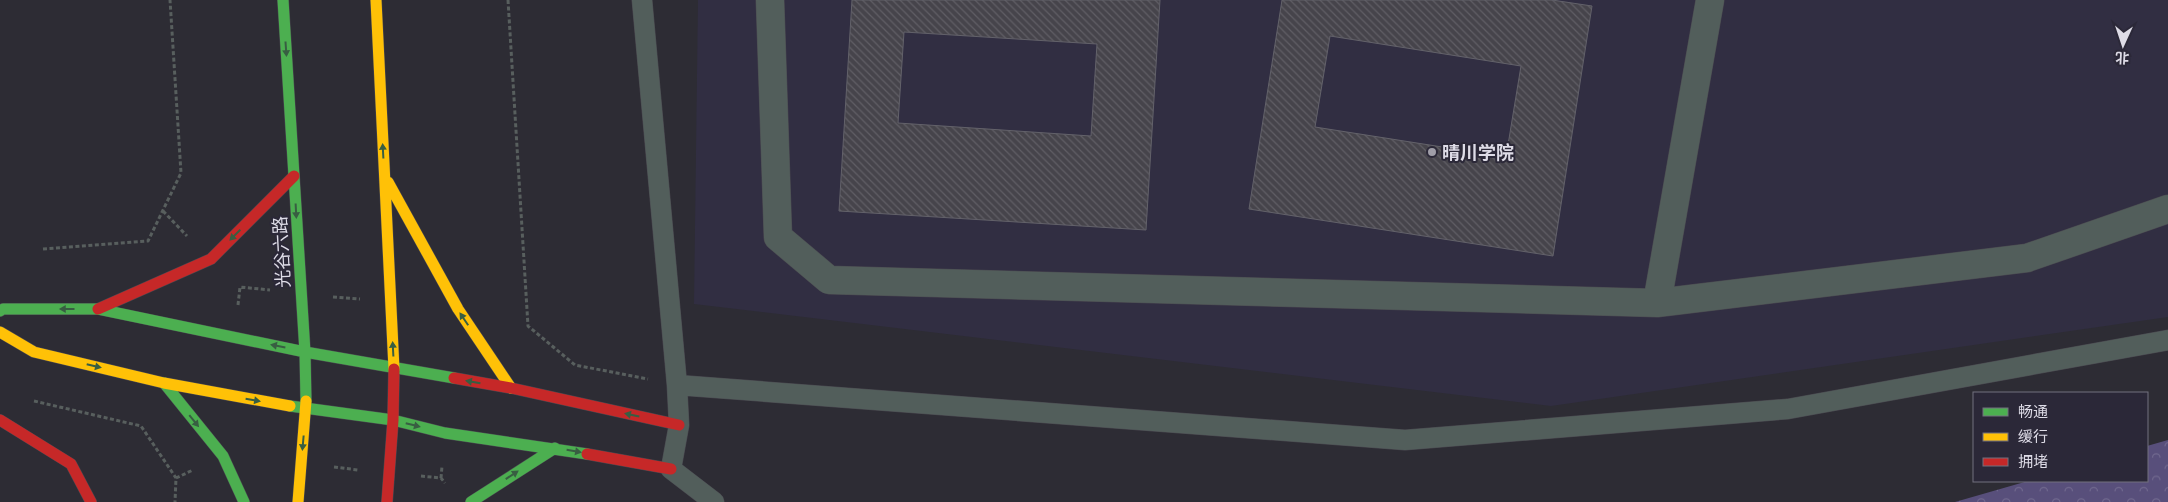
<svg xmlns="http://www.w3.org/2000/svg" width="2168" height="502" font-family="'Exo 2','Noto Sans SC',sans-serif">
  <defs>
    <pattern id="forest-crowns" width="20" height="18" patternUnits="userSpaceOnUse" patternTransform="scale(1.25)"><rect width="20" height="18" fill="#584f7b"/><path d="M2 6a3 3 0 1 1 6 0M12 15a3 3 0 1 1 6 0" fill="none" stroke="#70688e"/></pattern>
    <pattern id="building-back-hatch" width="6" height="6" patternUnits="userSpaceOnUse" patternTransform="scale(1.25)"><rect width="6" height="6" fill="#46444b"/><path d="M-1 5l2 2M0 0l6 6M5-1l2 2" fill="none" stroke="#605e65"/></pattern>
  </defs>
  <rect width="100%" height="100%" fill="#2d2c34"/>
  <path fill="#312e42" d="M698 0H2168V317L1551 406 694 304Z"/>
  <path fill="url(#forest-crowns)" d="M2168 440V502H1955L2028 481H2147V446Z"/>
  <path fill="url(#building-back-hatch)" stroke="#63626a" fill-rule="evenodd" d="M852 0H1160L1146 230 839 211ZM904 32 1097 44 1091 136 898 123Z
    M1282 0H1552L1592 6 1553 256 1249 209ZM1330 36 1521 66 1506 157 1315 127Z"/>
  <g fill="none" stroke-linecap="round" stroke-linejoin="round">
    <defs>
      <path id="lane" d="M642 0 677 385 679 425 671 469 714 502
        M677 385 1405 440 1788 409 2168 340"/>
      <path id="street" d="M770 0 778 237 829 280 1657 303 2027 258 2168 209
        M1657 303 1710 0"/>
      <path id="fast" d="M283 0 305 352 306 401
        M0 311 3 309H98L305 352 454 378
        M164 383 223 456 244 502
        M290 406 393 420 445 433 587 454
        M471 502 555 448"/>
      <path id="slow" d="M376 0 394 369
        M388 182 458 309 511 388
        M0 332 34 352 164 383 290 406
        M298 502 306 401"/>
      <path id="jam" d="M98 309 211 259 294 176
        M454 378 511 388 679 425
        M0 420 71 464 91 502
        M587 454 671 469
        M387 502 393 420 394 369"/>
    </defs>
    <use href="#lane" stroke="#4a4950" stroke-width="21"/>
    <use href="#street" stroke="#4a4950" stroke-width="29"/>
    <use href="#fast" stroke="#4a4950" stroke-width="12"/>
    <use href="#slow" stroke="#4a4950" stroke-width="12"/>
    <use href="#jam" stroke="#4a4950" stroke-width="12"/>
    <path stroke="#585f5e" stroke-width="3" stroke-dasharray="4 2.5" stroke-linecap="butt" d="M508 0 528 326 575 365 648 379
      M163 211 187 236
      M43 249 148 241 181 173 170 0
      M333 297 360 299
      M238 305 240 287 270 290
      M34 401 141 426 176 478 175 502
      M334 467 358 470
      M421 476 441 478 445 483
      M176 478 193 470
      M441 478 442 466"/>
    <use href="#lane" stroke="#525e5b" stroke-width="20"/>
    <use href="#street" stroke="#525e5b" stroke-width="28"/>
    <use href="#fast" stroke="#4caf50" stroke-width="11"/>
    <use href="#slow" stroke="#ffc107" stroke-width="11"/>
    <use href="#jam" stroke="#c62828" stroke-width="11"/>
  </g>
  <defs><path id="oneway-solid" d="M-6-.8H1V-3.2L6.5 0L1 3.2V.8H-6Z" transform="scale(1.25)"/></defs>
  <g fill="#385e42">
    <use href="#oneway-solid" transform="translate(286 49) rotate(86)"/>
    <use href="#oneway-solid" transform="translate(383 151) rotate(-93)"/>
    <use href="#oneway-solid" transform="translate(296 211) rotate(87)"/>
    <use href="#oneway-solid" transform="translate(235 235) rotate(135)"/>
    <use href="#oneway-solid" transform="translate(67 309) rotate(180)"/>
    <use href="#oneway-solid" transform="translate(464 319) rotate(-124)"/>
    <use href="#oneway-solid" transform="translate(278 346) rotate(-169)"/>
    <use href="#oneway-solid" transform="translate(393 349) rotate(-93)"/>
    <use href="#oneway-solid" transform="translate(94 366) rotate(13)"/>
    <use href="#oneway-solid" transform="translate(473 382) rotate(-170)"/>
    <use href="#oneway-solid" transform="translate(253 400) rotate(10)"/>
    <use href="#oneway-solid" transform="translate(632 415) rotate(-168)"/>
    <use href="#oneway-solid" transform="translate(194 421) rotate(51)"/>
    <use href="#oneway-solid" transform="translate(413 425) rotate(14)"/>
    <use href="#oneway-solid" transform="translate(303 443) rotate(95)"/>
    <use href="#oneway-solid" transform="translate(574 451) rotate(10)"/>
    <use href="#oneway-solid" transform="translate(512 475) rotate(-33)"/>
  </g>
  <circle fill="#a09ea8" stroke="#2b2838" stroke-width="2" cx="1432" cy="152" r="5"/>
  <g text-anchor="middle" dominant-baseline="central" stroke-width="4" stroke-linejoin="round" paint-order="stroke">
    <g font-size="18" font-weight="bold" fill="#dedce7" stroke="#2b2838" text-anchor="start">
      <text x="1442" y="152">晴川学院</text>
    </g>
    <g font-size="18" fill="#dedce7" stroke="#2b2838">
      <text transform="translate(281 252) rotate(-93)">光谷六路</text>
    </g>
  </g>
  <rect x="1973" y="392" width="175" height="90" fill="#2b2838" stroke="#73707e"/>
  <rect x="1983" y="408" width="25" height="8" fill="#4caf50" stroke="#73707e"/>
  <text x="2018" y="417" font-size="15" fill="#dedce7">畅通</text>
  <rect x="1983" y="433" width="25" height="8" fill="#ffc107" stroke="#73707e"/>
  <text x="2018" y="442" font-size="15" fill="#dedce7">缓行</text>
  <rect x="1983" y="458" width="25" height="8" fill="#c62828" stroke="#73707e"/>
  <text x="2018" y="467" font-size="15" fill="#dedce7">拥堵</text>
  <g transform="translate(2123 45) rotate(183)" stroke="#2b2838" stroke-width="4" paint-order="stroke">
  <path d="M0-4L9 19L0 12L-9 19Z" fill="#dedce7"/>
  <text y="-8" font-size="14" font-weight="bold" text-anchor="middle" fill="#dedce7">北</text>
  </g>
</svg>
